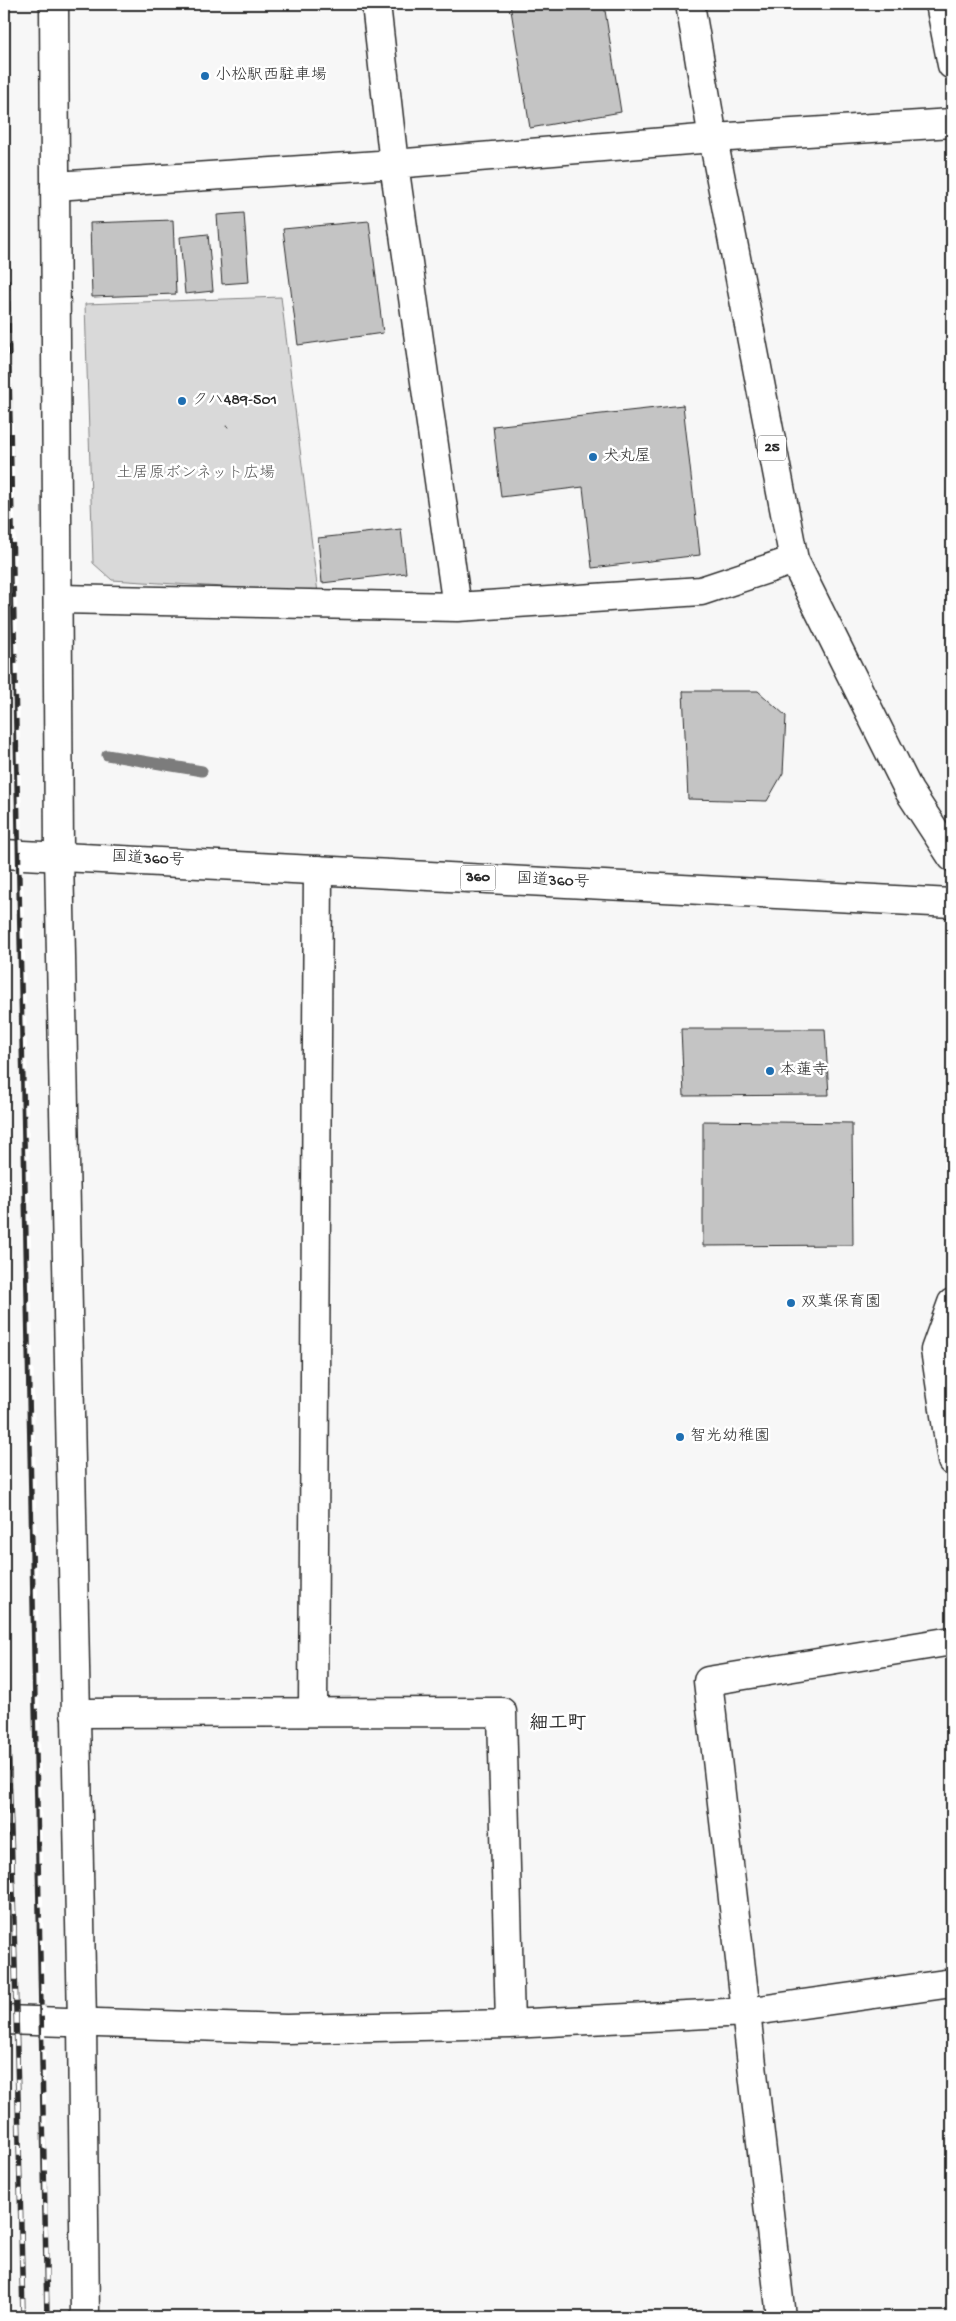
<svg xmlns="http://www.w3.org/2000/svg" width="956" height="2321" font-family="'Gochi Hand','Klee One',sans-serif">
  <rect width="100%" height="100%" fill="#f7f7f7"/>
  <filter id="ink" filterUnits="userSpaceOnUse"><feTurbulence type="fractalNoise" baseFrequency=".02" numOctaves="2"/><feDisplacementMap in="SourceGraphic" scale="10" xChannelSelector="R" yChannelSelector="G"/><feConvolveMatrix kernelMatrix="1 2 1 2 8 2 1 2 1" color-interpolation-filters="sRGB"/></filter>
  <g filter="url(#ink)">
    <path fill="#d9d9d9" stroke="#828282" d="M281 297 318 593 112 580 93 563 85 304Z"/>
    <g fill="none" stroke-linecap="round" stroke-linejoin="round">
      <path stroke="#7b7b7b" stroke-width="11" d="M107 755 202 771"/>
    </g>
    <path fill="#c4c4c4" stroke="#2b2b2b" d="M510 4H604L621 112 530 128Z
      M244 213 249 282 222 284 217 215Z
      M173 220 176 294 92 297 90 223Z
      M369 221 383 333 298 345 283 229Z
      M208 234 213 291 185 294 180 237Z
      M683 405 700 555 592 568 583 487 501 497 493 426Z
      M401 529 406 573 322 583 318 538Z
      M683 691H758L786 716 783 773 767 801 688 799Z
      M681 1029H825L829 1095 684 1096Z
      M703 1121 852 1123 853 1245 703 1246Z"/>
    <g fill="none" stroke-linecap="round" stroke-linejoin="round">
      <defs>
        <path id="street" d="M376 4 394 164 457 607
          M940 4 952 65
          M55 186 394 164 713 138 952 123
          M58 599 457 607 701 591 794 560
          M313 1711 318 870
          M75 1713 502 1712 510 2024 746 2012 952 1983
          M4 2020 286 2029 510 2024
          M781 2317 708 1681 952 1641"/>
        <path id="secondary" d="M54 4 59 855 82 2022 85 2317
          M952 1303 935 1350 952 1461"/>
        <path id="primary" d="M690 4 713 138 794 560 909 791 952 857"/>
        <path id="highway" d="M4 854 952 903"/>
      </defs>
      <use href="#street" stroke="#2b2b2b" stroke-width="31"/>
      <use href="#secondary" stroke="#2b2b2b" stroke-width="31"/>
      <use href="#primary" stroke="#2b2b2b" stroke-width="31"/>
      <use href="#highway" stroke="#2b2b2b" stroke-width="31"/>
      <path stroke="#2b2b2b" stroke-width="3" stroke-dasharray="1 4" stroke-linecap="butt" d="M227 427 228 424"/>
      <use href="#street" stroke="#fff" stroke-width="28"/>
      <use href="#secondary" stroke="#fff" stroke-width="28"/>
      <use href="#primary" stroke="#fff" stroke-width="28"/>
      <use href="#highway" stroke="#fff" stroke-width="28"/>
      <defs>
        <path id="rail" d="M4 114C21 849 38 1583 47 2317
          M4 1617 14 1923 23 2317"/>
      </defs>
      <use href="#rail" stroke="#2b2b2b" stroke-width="5.5"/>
      <use href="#rail" stroke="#fff" stroke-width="4" stroke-dasharray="11" stroke-linecap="butt"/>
    </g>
  </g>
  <g fill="#1f6fb2" stroke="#fff" stroke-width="2">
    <circle cx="205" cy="76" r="5"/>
    <circle cx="182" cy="401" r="5"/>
    <circle cx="593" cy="457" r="5"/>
    <circle cx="770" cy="1071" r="5"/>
    <circle cx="791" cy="1303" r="5"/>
    <circle cx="680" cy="1437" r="5"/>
  </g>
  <g text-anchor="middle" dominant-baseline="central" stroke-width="5" stroke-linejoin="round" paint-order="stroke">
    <g fill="#fff" stroke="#6b6b6b" stroke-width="1">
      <rect x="758" y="435.5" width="28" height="25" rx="4"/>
      <rect x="460.5" y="865.5" width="35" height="25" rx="4"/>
    </g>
    <g font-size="15" font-weight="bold" fill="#2b2b2b">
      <text x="772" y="448">25</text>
      <text x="478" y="878">360</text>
    </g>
    <g font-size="16" fill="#2b2b2b" stroke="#fff" text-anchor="start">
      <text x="215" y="76">小松駅西駐車場</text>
      <text x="192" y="401">クハ489-501</text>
      <text x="603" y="457">犬丸屋</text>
      <text x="780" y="1071">本蓮寺</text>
      <text x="801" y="1303">双葉保育園</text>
      <text x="690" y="1437">智光幼稚園</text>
    </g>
    <g font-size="16" fill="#565656" stroke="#fff">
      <text x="196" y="474">土居原ボンネット広場</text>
    </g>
    <g font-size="16" fill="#2b2b2b" stroke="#fff">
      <text transform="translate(148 860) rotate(3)">国道360号</text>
      <text transform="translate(553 882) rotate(3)">国道360号</text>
    </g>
    <g font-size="19" font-weight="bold" fill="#2b2b2b" stroke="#fff">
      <text x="558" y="1724">細工町</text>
    </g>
  </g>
  <rect width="956" height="2321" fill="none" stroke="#fff" stroke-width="20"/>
  <rect x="10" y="10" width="936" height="2301" fill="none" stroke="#2b2b2b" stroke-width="2" filter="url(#ink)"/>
</svg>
